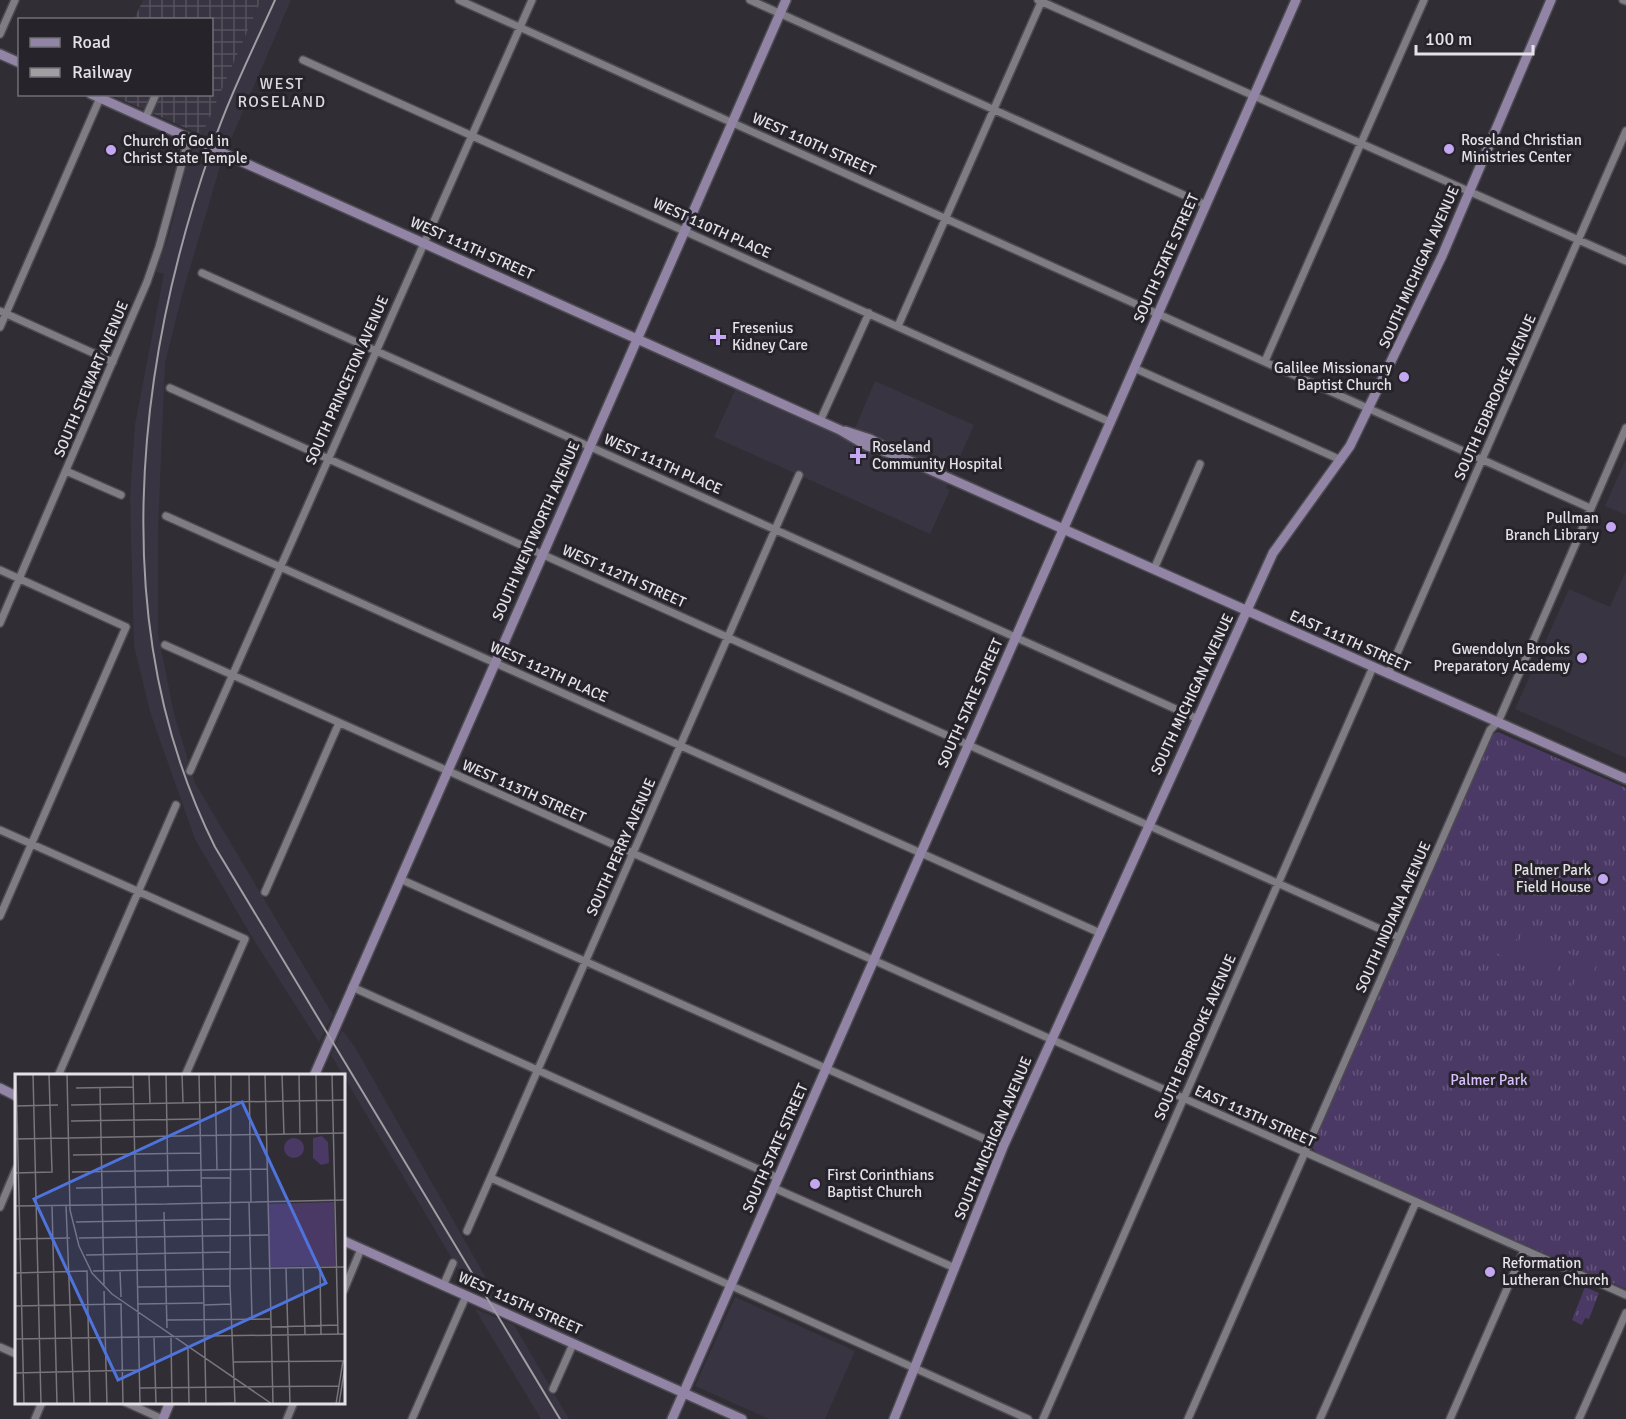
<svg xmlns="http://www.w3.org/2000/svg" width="1626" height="1419" font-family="Signika,sans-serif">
  <defs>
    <pattern id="industrial-grid" width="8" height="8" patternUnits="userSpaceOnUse" patternTransform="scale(1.5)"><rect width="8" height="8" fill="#393441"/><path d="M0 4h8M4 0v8" fill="none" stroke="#56515c"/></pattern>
    <pattern id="grass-tufts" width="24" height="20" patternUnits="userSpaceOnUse" patternTransform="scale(1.5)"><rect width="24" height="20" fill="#4b3965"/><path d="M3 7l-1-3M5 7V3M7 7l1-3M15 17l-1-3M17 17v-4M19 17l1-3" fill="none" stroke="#65557b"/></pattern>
  </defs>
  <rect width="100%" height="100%" fill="#302d34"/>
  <path fill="#393441" d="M261 0H291L228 146 202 135Z
    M195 148 222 160 182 295 165 363 158 529V633L174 714 195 783 333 1015 319 1042 250 934 195 839 151 715 134 646 130 497 135 424 164 274 156 272 170 231 190 153Z
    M875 381 974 425 946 488 950 490 930 534 714 437 736 388 850 440Z
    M1626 459V515L1605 506Z
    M1626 571V758L1515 709 1569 589 1610 607Z
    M342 1030 355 1047 500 1303 470 1289 331 1055Z
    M735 1297 855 1351 825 1419H769L695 1386Z
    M475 1309 514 1325 569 1419H541Z"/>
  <path fill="url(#industrial-grid)" d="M143 0H261L202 135 111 95 212 94V20L134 19Z"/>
  <path fill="url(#grass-tufts)" d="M1498 732 1626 788V1289L1320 1155 1313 1149 1312 1142 1493 734Z
    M1585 1287 1599 1293 1589 1319 1585 1318 1582 1325 1572 1320Z"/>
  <path fill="#4b3965" d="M1507 927 1519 933 1508 958 1496 953Z
    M1522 934 1534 939 1523 964 1511 959Z
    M1537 940 1550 945 1538 971 1526 966Z
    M1553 947 1565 952 1553 978 1541 973Z
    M1568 953 1580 959 1569 984 1557 979Z
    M1584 960 1596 966 1585 991 1573 986Z"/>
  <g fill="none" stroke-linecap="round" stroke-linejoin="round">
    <defs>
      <path id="street" d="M459 0 1590 508
        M750 0 1206 205
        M1038 0 1626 261
        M1623 0 1626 1
        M0 34 15 0
        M303 60 1110 422
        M145 119 156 94
        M202 273 1198 719
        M0 311 113 362
        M898 326 1042 0
        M0 327 100 98
        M1265 361 1424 0
        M1134 368 1341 460
        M170 388 1398 937
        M820 421 869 313
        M66 471 121 495
        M166 516 1100 933
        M1154 569 1200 464
        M0 570 126 627 0 916
        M0 623 147 282 159 247 189 138
        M165 645 1626 1295
        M1388 674 1626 131
        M190 771 532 0
        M0 830 245 939 185 1076
        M400 879 1003 1147
        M265 892 339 723
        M352 987 778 1178
        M58 1076 176 805
        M491 1178 1028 1419
        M774 1188 955 1268
        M0 1207 16 1169
        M467 1231 799 475
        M443 1286 453 1263
        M344 1290 361 1249
        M0 1347 16 1354
        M553 1389 573 1344
        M125 1402 162 1419
        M35 1419 42 1402
        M287 1419 294 1402
        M412 1419 466 1296
        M1043 1419 1373 667
        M1188 1419 1490 730 1498 722 1626 428
        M1320 1419 1416 1202
        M1450 1419 1524 1250
        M1579 1419 1626 1313"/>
      <path id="secondary" d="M0 54 20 63
        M91 94 840 430 867 446 899 456 1626 779
        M845 431 870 439 898 454
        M314 1076 786 0
        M0 1088 16 1096
        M344 1241 742 1419
        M163 1419 170 1402
        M672 1419 1296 0
        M894 1419 1003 1147 1273 553 1350 446 1442 256 1551 0"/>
    </defs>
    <use href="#street" stroke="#4d4a51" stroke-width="10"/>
    <use href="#secondary" stroke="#4d4a51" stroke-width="12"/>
    <use href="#street" stroke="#7f7c84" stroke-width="7"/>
    <use href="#secondary" stroke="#9184a5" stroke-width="9"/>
    <path stroke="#a09da3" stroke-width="2" d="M275 0C253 49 228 99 211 150 134 372 107 630 215 847L560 1419"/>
  </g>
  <g fill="#c4a7f1" stroke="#26232a" stroke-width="2">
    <circle cx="1449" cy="149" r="6"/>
    <circle cx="111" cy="150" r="6"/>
    <path d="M715 328h6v6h6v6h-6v6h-6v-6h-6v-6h6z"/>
    <circle cx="1404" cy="377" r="6"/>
    <path d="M855 447h6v6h6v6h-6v6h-6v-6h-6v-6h6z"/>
    <circle cx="1611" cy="527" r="6"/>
    <circle cx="1582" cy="658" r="6"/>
    <circle cx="1603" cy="879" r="6"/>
    <circle cx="815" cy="1184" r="6"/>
    <circle cx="1490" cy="1272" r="6"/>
  </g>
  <g text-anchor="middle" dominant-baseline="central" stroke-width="6" stroke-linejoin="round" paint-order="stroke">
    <g font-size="15" fill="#e4e2e7" stroke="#26232a" text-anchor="start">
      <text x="1461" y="140">Roseland Christian<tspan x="1461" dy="17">Ministries Center</tspan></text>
      <text x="123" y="141">Church of God in<tspan x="123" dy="17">Christ State Temple</tspan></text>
      <text x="732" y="328">Fresenius<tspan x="732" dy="17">Kidney Care</tspan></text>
      <text x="1392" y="368" text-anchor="end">Galilee Missionary<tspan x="1392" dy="17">Baptist Church</tspan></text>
      <text x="872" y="447">Roseland<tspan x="872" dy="17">Community Hospital</tspan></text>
      <text x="1599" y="518" text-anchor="end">Pullman<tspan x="1599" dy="17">Branch Library</tspan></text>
      <text x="1570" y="649" text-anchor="end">Gwendolyn Brooks<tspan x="1570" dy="17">Preparatory Academy</tspan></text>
      <text x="1591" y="870" text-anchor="end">Palmer Park<tspan x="1591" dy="17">Field House</tspan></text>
      <text x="827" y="1175">First Corinthians<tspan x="827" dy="17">Baptist Church</tspan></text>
      <text x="1502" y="1263">Reformation<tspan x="1502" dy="17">Lutheran Church</tspan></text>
    </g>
    <g font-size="15" fill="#e4e2e7" stroke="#26232a">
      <text transform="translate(814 144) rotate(24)">WEST 110TH STREET</text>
      <text transform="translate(712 228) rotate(24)">WEST 110TH PLACE</text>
      <text transform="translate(472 248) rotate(24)">WEST 111TH STREET</text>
      <text transform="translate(1166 258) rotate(-66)">SOUTH STATE STREET</text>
      <text transform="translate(1419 267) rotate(-66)">SOUTH MICHIGAN AVENUE</text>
      <text transform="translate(91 379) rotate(-67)">SOUTH STEWART AVENUE</text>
      <text transform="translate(347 380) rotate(-66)">SOUTH PRINCETON AVENUE</text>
      <text transform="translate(1495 397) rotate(-66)">SOUTH EDBROOKE AVENUE</text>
      <text transform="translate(663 464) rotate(24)">WEST 111TH PLACE</text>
      <text transform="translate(536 531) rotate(-66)">SOUTH WENTWORTH AVENUE</text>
      <text transform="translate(624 576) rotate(24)">WEST 112TH STREET</text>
      <text transform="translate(1350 641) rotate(24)">EAST 111TH STREET</text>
      <text transform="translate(549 672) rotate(24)">WEST 112TH PLACE</text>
      <text transform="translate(1192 694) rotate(-65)">SOUTH MICHIGAN AVENUE</text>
      <text transform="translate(970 703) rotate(-66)">SOUTH STATE STREET</text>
      <text transform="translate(524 791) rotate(24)">WEST 113TH STREET</text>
      <text transform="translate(621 847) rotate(-66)">SOUTH PERRY AVENUE</text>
      <text transform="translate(1393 917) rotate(-66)">SOUTH INDIANA AVENUE</text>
      <text transform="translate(1195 1037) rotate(-66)">SOUTH EDBROOKE AVENUE</text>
      <text transform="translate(1255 1116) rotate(24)">EAST 113TH STREET</text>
      <text transform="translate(993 1138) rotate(-67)">SOUTH MICHIGAN AVENUE</text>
      <text transform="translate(775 1148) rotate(-66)">SOUTH STATE STREET</text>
      <text transform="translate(520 1303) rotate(24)">WEST 115TH STREET</text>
    </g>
    <g font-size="15" fill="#d8c1fe" stroke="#26232a">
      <text x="1489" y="1080">Palmer Park</text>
    </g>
    <g font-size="16" letter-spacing="1.5" fill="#dcd9e2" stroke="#26232a">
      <text x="282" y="84">WEST<tspan x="282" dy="18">ROSELAND</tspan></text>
    </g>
  </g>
  <g transform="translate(15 1074)">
    <rect width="330" height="330" fill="#302d34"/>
    <path d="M319 128 320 192 255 193 253 130Z" fill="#4b3965"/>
    <path d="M307 62 313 68 314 89 306 91 298 84V64ZM269 74a10 10 0 1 1 20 0a10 10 0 1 1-20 0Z" fill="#4b3965"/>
    <path fill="none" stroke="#78757c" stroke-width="1.5" d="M1 0 9 330M18 0 26 330M52 0 55 136 64 172 77 199 97 220 257 330M118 0 125 330M134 0 135 30M151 0 153 113M167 0 168 29M184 0 191 330M200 0 202 96M216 0 215 212 220 330M234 0 236 128M250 0 258 330M267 0 269 61M284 0 285 60M301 0 302 60M317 0 323 260M61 14 118 13M85 14 89 212M56 31 330 26M0 32 43 31M56 47 184 45M0 65 330 59M58 81 185 79M57 98 252 95M0 99 37 98 34 0M186 104H216M61 114 186 112M234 128 237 245M152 130 330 126M37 131 42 330M51 131 59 330M0 132 153 130M149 138 152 254M61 148 215 145M64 164 253 161M0 165 55 164M71 181 215 178M305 193 306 260M271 194 275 330M288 194 290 261M78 197 330 193M105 197 106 223M0 199 72 197 75 330M122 213 215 212M89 217 92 330M123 230 188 229M189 231 216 230M0 232 106 230 108 330M152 246 255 245M289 252 323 251M256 253 289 252M139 263 141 330M156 263 157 330M0 265 330 260M173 275 174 330M219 288 330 287M0 299 124 296M125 314 324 312M193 330 220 329M321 330 328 287M324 330 330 292"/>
    <path fill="#4f73dc" fill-opacity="0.15" stroke="#4f73dc" stroke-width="3" d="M227 28 311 209 103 306 19 125Z"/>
    <rect width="330" height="330" fill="none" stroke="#e4e2e7" stroke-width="3"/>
  </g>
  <rect x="18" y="18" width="195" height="78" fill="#26232a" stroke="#726f76" stroke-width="1.5"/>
  <rect x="30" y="38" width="30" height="9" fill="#9184a5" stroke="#726f76" stroke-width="1.5"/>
  <text x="72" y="48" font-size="18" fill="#e4e2e7">Road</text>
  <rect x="30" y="68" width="30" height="9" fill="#a09da3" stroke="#726f76" stroke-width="1.5"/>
  <text x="72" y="78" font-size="18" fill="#e4e2e7">Railway</text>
  <path d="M1416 45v9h117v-9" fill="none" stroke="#e4e2e7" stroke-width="3"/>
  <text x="1425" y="45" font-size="18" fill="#e4e2e7" stroke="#26232a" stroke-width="4.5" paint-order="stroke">100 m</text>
</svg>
